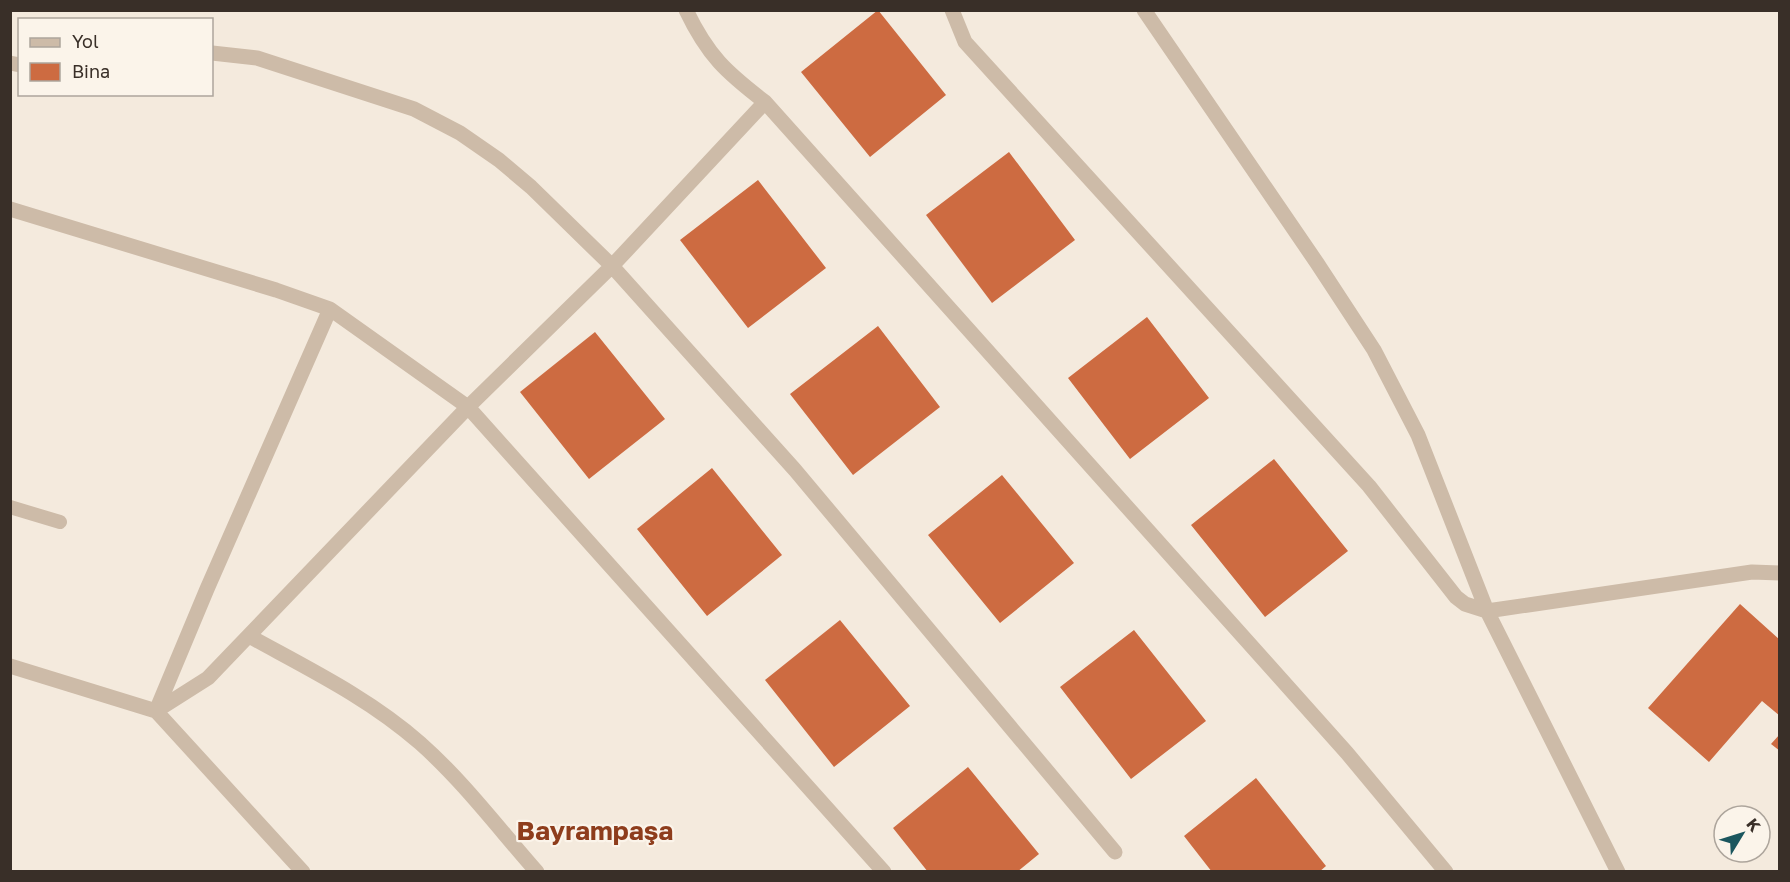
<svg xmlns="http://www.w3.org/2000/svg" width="1790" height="882" font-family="'Golos Text',sans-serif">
  <rect width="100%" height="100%" fill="#f4eadd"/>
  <path fill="#cd6b41" d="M878 10 946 95 870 157 801 72Z
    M1009 152 1075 240 992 303 926 215Z
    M758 180 826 268 748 328 680 240Z
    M1147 317 1209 398 1130 459 1068 378Z
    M878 326 940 407 853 475 790 394Z
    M595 332 665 419 589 479 520 392Z
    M1274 459 1348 551 1265 617 1191 525Z
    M712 468 782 555 707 616 637 529Z
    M1002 475 1074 563 1000 623 928 535Z
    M1740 604 1780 640V716L1762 701 1709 762 1648 708Z
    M840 620 910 706 834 767 765 680Z
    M1134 630 1206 721 1131 779 1060 687Z
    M1780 734V751L1771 744Z
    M968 767 1039 854 1017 872H928L893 828Z
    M1256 778 1326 866 1319 872H1212L1184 836Z"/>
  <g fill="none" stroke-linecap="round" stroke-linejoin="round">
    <path stroke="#cdbba8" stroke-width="14" d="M10 507 60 522"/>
    <path stroke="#cdbba8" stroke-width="15" d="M686 10C708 56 726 72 765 102L1347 753 1446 872
      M952 10 965 42 1369 486 1456 597 1465 604 1487 611 1752 572 1780 573
      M1144 10 1317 263 1374 350 1418 435 1487 611 1618 872
      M212 53 257 58 414 109 460 133 499 160 531 187 612 266 795 470 1115 852
      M10 63 20 65
      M10 209 276 290 330 309 468 407 884 872
      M249 636C307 668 369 698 420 743 463 781 499 829 537 872
      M10 666 156 711 303 872
      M156 711 208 678 468 407 612 266 765 102
      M156 711 207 589 330 309"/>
  </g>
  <g text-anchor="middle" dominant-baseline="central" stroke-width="4.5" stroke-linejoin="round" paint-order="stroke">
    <g font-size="26" font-weight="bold" fill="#8e3d1c" stroke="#fbf4ea">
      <text x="595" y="830">Bayrampaşa</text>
    </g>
  </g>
  <rect width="1790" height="882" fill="none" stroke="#392f28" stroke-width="24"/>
  <rect x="18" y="18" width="195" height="78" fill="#fbf4ea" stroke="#ada59c" stroke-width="1.5"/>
  <rect x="30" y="38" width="30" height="9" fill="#cdbba8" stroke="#ada59c" stroke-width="1.5"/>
  <text x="72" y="48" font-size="18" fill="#392f28">Yol</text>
  <rect x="30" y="63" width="30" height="18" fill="#cd6b41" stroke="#ada59c" stroke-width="1.5"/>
  <text x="72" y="78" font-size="18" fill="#392f28">Bina</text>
  <g transform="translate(1742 834) rotate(52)"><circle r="28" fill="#fbf4ea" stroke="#ada59c" stroke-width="1.5"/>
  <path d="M0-4.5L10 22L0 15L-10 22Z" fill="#1b565e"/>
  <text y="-9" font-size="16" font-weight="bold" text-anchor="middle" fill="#392f28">K</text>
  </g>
</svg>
